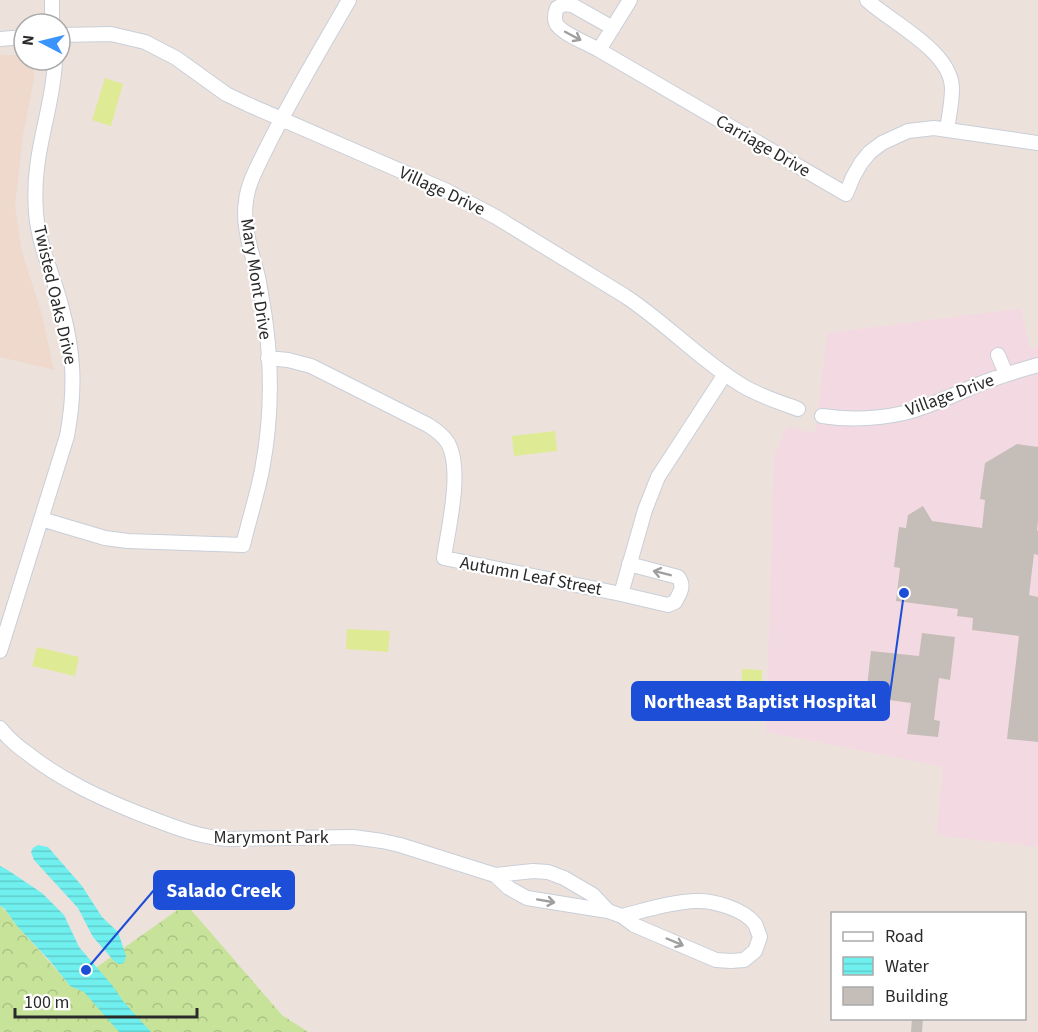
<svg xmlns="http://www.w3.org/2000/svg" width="1038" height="1032" font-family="'Source Sans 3',sans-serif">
  <defs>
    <pattern id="forest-crowns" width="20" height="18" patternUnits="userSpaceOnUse" patternTransform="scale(1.5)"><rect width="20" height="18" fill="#c7e399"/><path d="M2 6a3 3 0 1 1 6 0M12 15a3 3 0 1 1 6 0" fill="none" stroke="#abc384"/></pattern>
    <pattern id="water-rules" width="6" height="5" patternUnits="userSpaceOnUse" patternTransform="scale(1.5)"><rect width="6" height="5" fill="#6fefee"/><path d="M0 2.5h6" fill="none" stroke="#60cdcc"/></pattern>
  </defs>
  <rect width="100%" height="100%" fill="#ede1dc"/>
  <path fill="#eed9cc" d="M0 55H24V60H35L34 79 23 136 15 206 22 252 42 315 54 370 0 357Z"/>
  <path fill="#f3dae2" d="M1021 308 1030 348 1038 347V847L936 835 943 767 766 732 774 455 787 427 815 433 827 333Z"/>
  <path fill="url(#forest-crowns)" d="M186 904 282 1015 308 1032H0V906C8 911 12 921 19 928 36 947 54 966 70 986Z"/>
  <path fill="#deeb94" d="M105 78 123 84 111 126 92 120Z
    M555 431 557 451 514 456 512 436Z
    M347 629 390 631 388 652 346 649Z
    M37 647 79 657 75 676 32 666Z
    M742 669 762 670 761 714 741 713Z"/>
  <path fill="url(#water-rules)" d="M38 845 48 847 82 886 102 917 118 932 126 956 124 963 119 964 115 962 93 937 78 908 34 860 31 852 33 848Z
    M0 866 6 869 42 893 64 915 79 947 112 985 123 1001 151 1032H119L84 992 70 986 50 961 17 926 4 908 0 906Z"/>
  <path fill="#c4bdb8" d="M1017 444 1038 447V520L1037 531H1038V555L1034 554 1029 595 1038 597V742L1007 739 1019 636 972 630 973 618 957 616 958 609 896 601 900 568 894 567 899 527 906 528 908 515 923 506 932 521 982 528 985 500 980 499 985 463Z
    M922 633 955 637 950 680 939 678 934 720 940 721 938 737 907 734 911 703 889 700 887 716 864 713 871 651 919 656Z
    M912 1018H923L922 1032H911Z"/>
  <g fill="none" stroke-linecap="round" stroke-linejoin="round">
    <defs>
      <path id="street" d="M52 0V24
        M867 0C892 23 951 51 952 88 952 102 949 116 947 130
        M613 28 572 5 564 4 557 8C555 13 554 18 556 23 560 33 589 44 599 50L846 194 853 177 861 163 870 152 882 143 908 131 934 128 1038 143
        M60 35 111 34 145 42 176 58 226 94 247 104 447 191 496 217 625 296C666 323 700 360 743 386 760 396 779 402 798 409
        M0 39 24 37
        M599 50 630 0
        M998 355 1006 374
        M268 358 288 360 311 366 428 425C436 430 443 435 448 443 463 470 448 529 444 558L621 594 668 605 675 602C680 593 685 586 678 577L629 564
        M822 416C848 420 877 419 904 413 929 407 953 395 977 385 997 377 1017 371 1038 365
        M41 519 105 538 128 541 243 545C249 520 257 495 262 470 271 423 272 373 266 326 264 310 261 293 258 277 252 252 242 227 246 201 248 182 259 164 267 147 292 97 321 49 349 0
        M621 594 645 510 658 477 725 374
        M0 651 67 436C76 388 74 352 61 305 53 274 39 247 36 213 35 198 35 183 37 168 41 131 54 97 55 60
        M0 728C8 738 17 746 27 753 61 780 100 798 140 814 169 825 196 837 228 839L353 837 382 841 400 845 495 875 533 871 548 872 564 878 593 895 608 911 527 898 509 888 495 875
        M608 911 622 916 634 925 716 960 731 961 744 960 755 951 760 937C758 933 757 927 755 924 744 909 713 900 695 901 671 902 646 910 622 916"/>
    </defs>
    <use href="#street" stroke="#c8cfd8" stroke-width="16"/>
    <use href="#street" stroke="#fff" stroke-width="14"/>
  </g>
  <defs><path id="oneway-shaft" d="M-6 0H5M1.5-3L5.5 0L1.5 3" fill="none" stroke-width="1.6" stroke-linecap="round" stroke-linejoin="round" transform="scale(1.5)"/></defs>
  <g stroke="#9f9f9f">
    <use href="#oneway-shaft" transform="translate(573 36) rotate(28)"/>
    <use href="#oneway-shaft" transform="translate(662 573) rotate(-166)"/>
    <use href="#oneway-shaft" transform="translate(546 901) rotate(10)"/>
    <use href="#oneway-shaft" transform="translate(675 942) rotate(23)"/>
  </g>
  <g text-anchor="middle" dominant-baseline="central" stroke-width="4.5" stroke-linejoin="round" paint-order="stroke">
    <g font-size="18" fill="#2a2a2a" stroke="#fff">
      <text transform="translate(763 146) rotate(30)">Carriage Drive</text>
      <text transform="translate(442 191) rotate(25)">Village Drive</text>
      <text transform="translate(256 279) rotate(81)">Mary Mont Drive</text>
      <text transform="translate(55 295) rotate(77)">Twisted Oaks Drive</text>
      <text transform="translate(950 395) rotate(-20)">Village Drive</text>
      <text transform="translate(531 576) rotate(11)">Autumn Leaf Street</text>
      <text x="271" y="837">Marymont Park</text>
    </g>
  </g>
  <path fill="none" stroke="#1d4ed8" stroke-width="2" d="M904 593L889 701M86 970L154 890"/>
  <g fill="#1d4ed8" stroke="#fff" stroke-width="2">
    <circle cx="904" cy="593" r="6"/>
    <circle cx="86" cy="970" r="6"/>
  </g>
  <g fill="#1d4ed8" stroke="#1d4ed8" stroke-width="2">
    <rect x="632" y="682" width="257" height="38" rx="6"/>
    <rect x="154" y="871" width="140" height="38" rx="6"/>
  </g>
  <g font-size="20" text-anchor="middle" font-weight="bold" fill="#fff">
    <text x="760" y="708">Northeast Baptist Hospital</text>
    <text x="224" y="897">Salado Creek</text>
  </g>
  <rect x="831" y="912" width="195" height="108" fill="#ffffff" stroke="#aaaaaa" stroke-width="1.5"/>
  <rect x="843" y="932" width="30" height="9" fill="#ffffff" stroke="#aaaaaa" stroke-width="1.5"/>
  <text x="885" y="942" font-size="18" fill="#2a2a2a">Road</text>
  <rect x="843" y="957" width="30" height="18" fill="url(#water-rules)" stroke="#aaaaaa" stroke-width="1.5"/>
  <text x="885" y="972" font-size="18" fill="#2a2a2a">Water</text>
  <rect x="843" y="987" width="30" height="18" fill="#c4bdb8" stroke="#aaaaaa" stroke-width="1.5"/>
  <text x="885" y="1002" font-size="18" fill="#2a2a2a">Building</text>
  <g transform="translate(42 42) rotate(277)"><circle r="28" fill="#ffffff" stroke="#aaaaaa" stroke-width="1.5"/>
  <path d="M0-4.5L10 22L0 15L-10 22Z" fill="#3b94fb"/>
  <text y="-9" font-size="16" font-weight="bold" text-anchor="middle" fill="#2a2a2a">N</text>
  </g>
  <path d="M15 1008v9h182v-9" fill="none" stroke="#2a2a2a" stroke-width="3"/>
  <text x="24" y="1008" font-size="18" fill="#2a2a2a" stroke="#ffffff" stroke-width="4.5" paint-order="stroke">100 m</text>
</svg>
